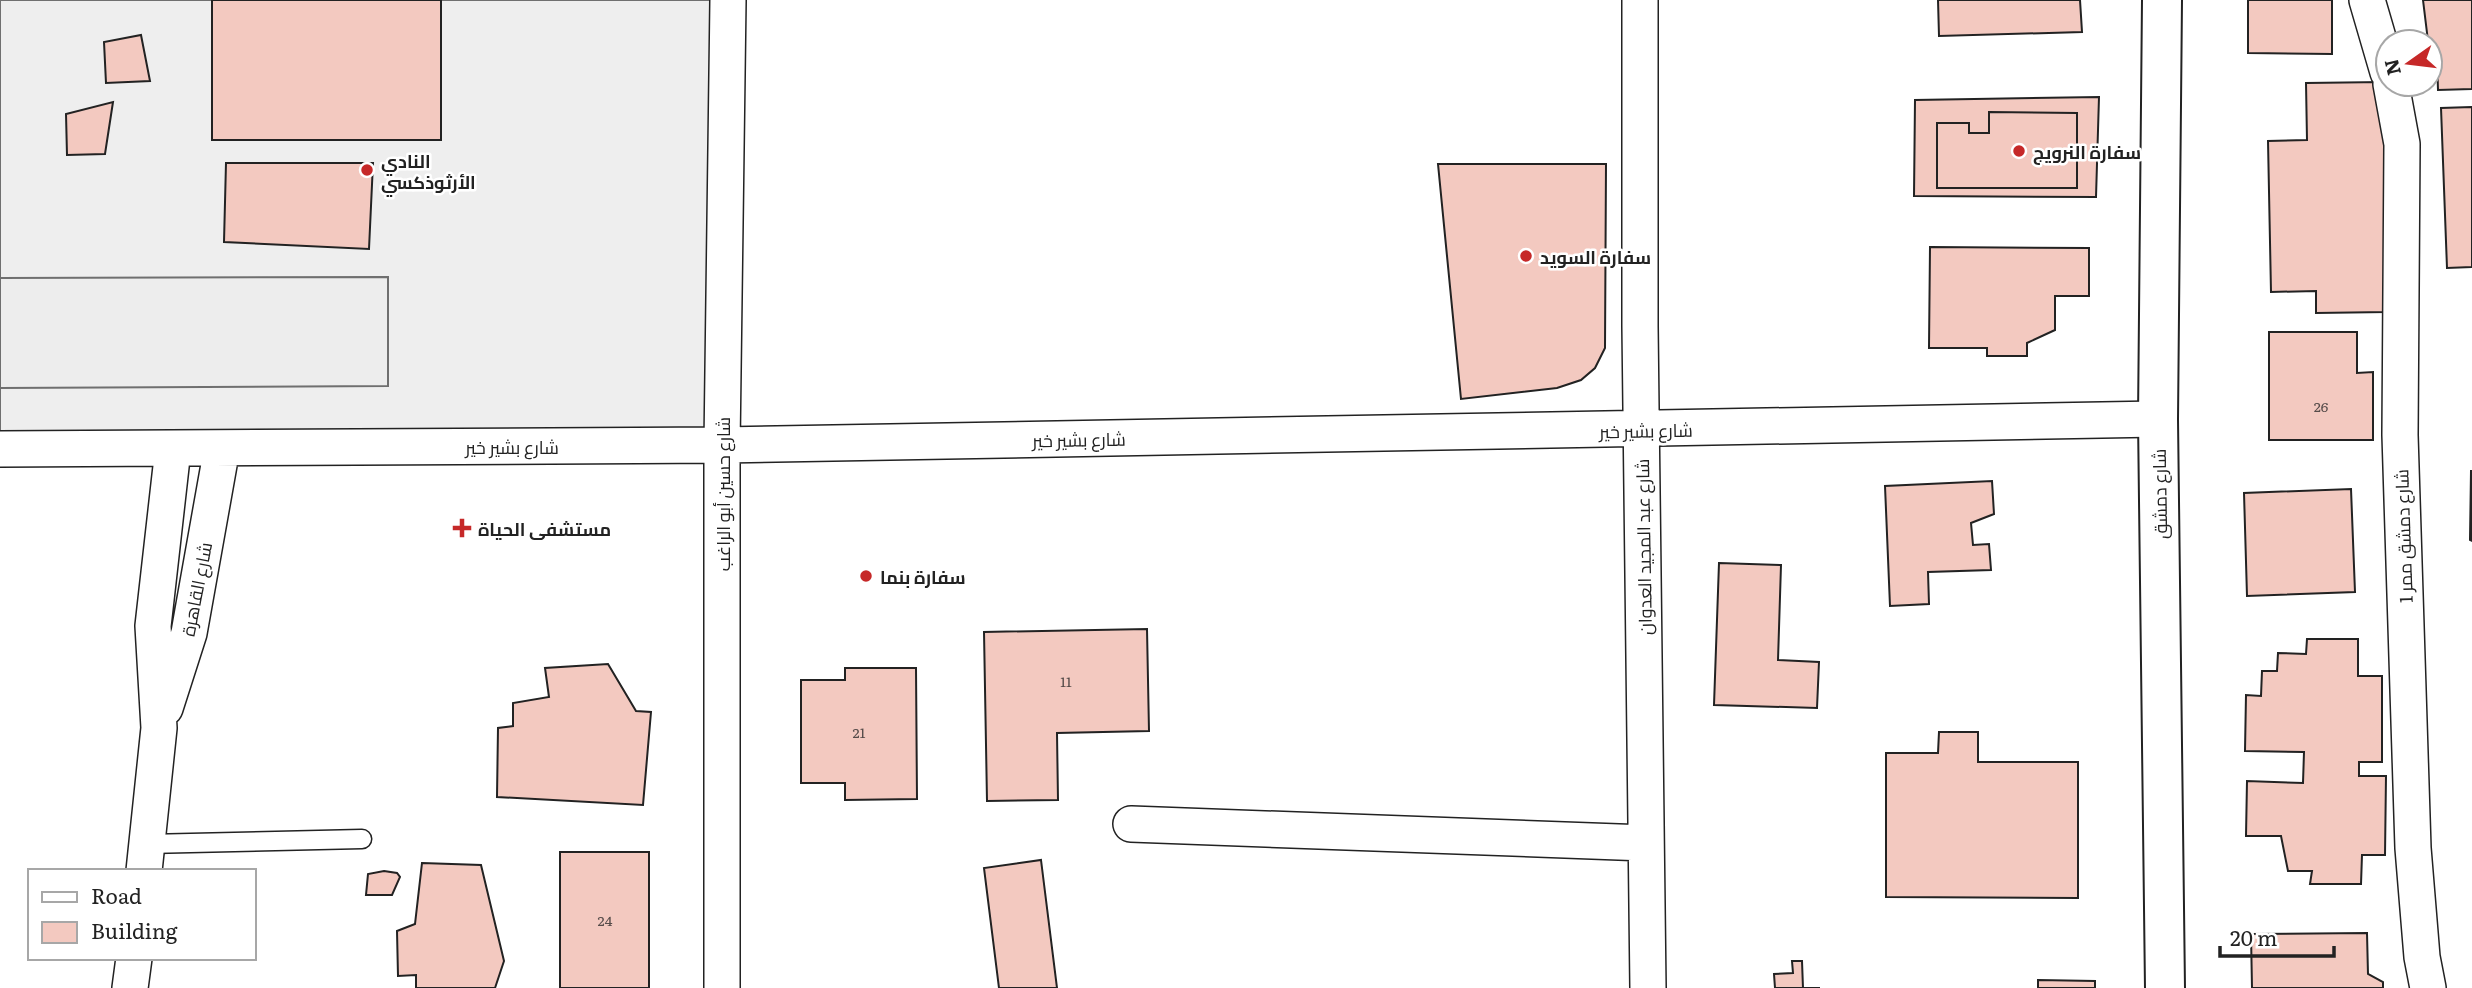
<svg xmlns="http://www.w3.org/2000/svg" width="2472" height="988" font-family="Literata,Cairo,serif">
  <rect width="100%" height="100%" fill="#fff"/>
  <path fill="#eee" stroke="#6f6f6f" stroke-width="2" d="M0 0H737L732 435 0 446Z"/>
  <path fill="#ededed" stroke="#6f6f6f" stroke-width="2" d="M388 277V386L0 388V278Z"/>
  <path fill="#f3c9c0" stroke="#222" stroke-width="2" d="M212 0H441V140H212Z
    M1938 0H2080L2082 32 1939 36Z
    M2248 0H2332V54L2248 53Z
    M2423 0H2472V89L2438 90 2437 58 2428 41Z
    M141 35 150 81 106 83 104 42Z
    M2383 82 2387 312 2316 313V291L2271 292 2268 141 2307 140 2306 83Z
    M2099 97 2096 197 1914 196 1915 100Z
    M113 102 105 154 67 155 66 114Z
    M2472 107V267L2447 268 2441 108Z
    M1989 112 2077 113V188H1937V123H1969V133H1989Z
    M226 163H373L369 249 224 242Z
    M1438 164H1606L1605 348 1595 368 1581 380 1557 388 1461 399Z
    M1930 247 2089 248V296H2055V330L2027 343V356H1987V348H1929Z
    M2269 332H2357V373L2373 372V440H2269Z
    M2471 471H2472V541L2470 540Z
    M1992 481 1994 514 1971 523 1973 545 1989 544 1991 570 1928 572 1929 604 1890 606 1885 486Z
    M2351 489 2355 592 2247 596 2244 493Z
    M1719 563 1781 565 1778 660 1819 662 1817 708 1714 705Z
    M1147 629 1149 731 1057 733 1058 800 987 801 984 632Z
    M2307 639H2358V676H2382V762H2359V776H2386L2385 855H2362L2361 884H2310L2312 871H2288L2281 836H2246L2247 781 2303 783 2304 752 2245 751 2246 695 2261 696 2262 671H2277L2278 653 2306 654Z
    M608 664 636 711 651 712 643 805 497 797 498 728 513 726V703L549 697 545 668Z
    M845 668H916L917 799 845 800V783H801V680H845Z
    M1939 732H1978V762H2078V898L1886 897V753H1938Z
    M560 852H649V988H560Z
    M1041 860 1057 988H999L984 868Z
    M422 863 481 865 504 961 495 988H416V975L398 976 397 931 415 924Z
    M384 871 397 873 400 877 392 895H366L368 874Z
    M2367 933 2368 974 2383 982V988H2252L2251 934Z
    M1792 961H1802L1803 988H1820H1775L1774 974 1793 973Z
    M2038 980 2095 981V988H2038Z"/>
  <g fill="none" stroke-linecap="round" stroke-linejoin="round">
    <defs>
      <path id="service" d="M147 844 362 839"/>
      <path id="minor" d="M1640 0V326L1648 988
        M2367 0 2388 72
        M2391 84 2402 144 2400 435 2413 848 2422 957 2428 988
        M0 449 722 445 2158 419
        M165 708 189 633 222 448
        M1131 824 1646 843
        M144 871 159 728 153 626 173 449
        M130 988 134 958
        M722 988V445L728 0"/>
      <path id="tertiary" d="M2162 0 2158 419 2165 988"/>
    </defs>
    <use href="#service" stroke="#222" stroke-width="21"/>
    <use href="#minor" stroke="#222" stroke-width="38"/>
    <use href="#tertiary" stroke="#222" stroke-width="42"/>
    <use href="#service" stroke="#fff" stroke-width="18"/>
    <use href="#minor" stroke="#fff" stroke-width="35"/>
    <use href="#tertiary" stroke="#fff" stroke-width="38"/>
  </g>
  <g fill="#c62828" stroke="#fff" stroke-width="2.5">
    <circle cx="2019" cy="151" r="7"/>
    <circle cx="367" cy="170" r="7"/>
    <circle cx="1526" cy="256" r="7"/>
    <path d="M458.5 517.5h7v7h7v7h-7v7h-7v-7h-7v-7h7z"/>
    <circle cx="866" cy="576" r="7"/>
  </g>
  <g text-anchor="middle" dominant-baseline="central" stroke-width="5" stroke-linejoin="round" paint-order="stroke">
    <g font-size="14" fill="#564c4a">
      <text x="2321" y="406">26</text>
      <text x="1066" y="681">11</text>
      <text x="859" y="732">21</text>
      <text x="605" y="920">24</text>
    </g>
    <g font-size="18" font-weight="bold" fill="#222" stroke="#fff" text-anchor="start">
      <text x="2033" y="151">سفارة النرويج</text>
      <text x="381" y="160">النادي<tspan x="381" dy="21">الأرثوذكسي</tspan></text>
      <text x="1540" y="256">سفارة السويد</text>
      <text x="478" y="528">مستشفى الحياة</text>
      <text x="880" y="576">سفارة بنما</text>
    </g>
    <g font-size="18" fill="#222" stroke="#fff">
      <text transform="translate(1646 430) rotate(-1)">شارع بشير خير</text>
      <text transform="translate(1079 439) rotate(-1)">شارع بشير خير</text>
      <text x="512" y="446">شارع بشير خير</text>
      <text transform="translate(722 494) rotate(-90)">شارع حسين أبو الراغب</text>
      <text transform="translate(2159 494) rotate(-91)">شارع دمشق</text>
      <text transform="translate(2403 536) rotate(-92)">شارع دمشق ممر 1</text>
      <text transform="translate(1643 547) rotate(-91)">شارع عبد المجيد العدوان</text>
      <text transform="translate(196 589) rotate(-79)">شارع القاهرة</text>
    </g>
  </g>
  <rect x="28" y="869" width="228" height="91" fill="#ffffff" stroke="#a7a7a7" stroke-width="2"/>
  <rect x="42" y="892" width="35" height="10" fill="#ffffff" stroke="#a7a7a7" stroke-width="2"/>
  <text x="91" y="904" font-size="21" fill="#222222">Road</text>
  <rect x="42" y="922" width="35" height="21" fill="#f3c9c0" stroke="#a7a7a7" stroke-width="2"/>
  <text x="91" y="939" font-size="21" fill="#222222">Building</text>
  <g transform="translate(2409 63) rotate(256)"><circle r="33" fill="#ffffff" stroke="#a7a7a7" stroke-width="2"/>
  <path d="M0-5L12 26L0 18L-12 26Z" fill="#c62828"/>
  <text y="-10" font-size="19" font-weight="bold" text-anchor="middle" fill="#222222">N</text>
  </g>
  <path d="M2220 946v10h114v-10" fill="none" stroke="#222222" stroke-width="3.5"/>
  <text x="2230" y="946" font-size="21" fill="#222222" stroke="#ffffff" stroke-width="5" paint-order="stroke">20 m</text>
</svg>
